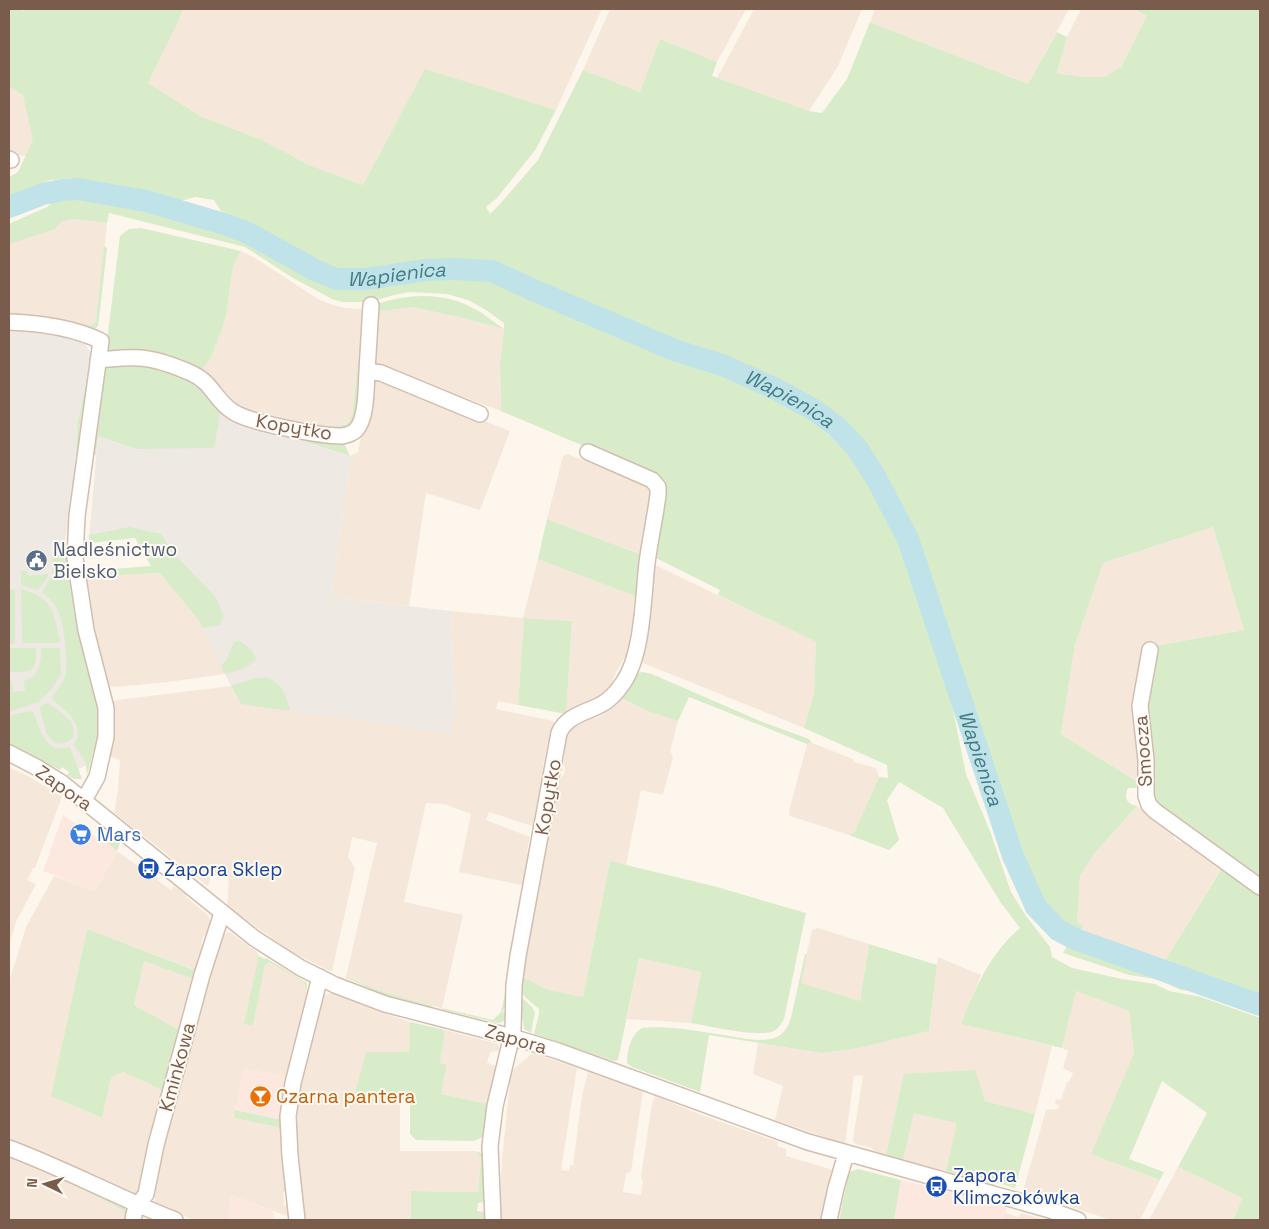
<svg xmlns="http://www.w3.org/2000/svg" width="1269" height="1229" font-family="'Space Grotesk',sans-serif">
  <rect width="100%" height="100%" fill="#fdf6ec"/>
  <path fill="#f5e8da" d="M184 9H602L556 110 425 70 363 185 309 165 260 139 202 117 148 83Z
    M610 9H746L717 62 660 39 640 92 583 70Z
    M754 9H862L838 66 809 111 717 78Z
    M875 9H1069L1028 84 870 22Z
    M1081 9H1134L1147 16 1121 67 1105 77H1082L1057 73 1067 37Z
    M9 78 34 92 43 159 9 154Z
    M75 219 107 223 97 322 91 325 80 324 38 316 9 312V244L62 221Z
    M241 251 255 258 318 299 330 304 345 308 362 309 365 313 366 317 360 347 352 416 347 424 331 427 265 419 235 411 199 373 211 358 225 321 233 267Z
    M412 307 459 317 504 329 500 363 501 411 371 364 376 312Z
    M379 379 510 431 480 510 426 493 409 606 331 597 351 461 350 456 358 452 370 385Z
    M568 454 653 489 642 555 547 519 563 456Z
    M1213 527 1244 630 1148 647 1141 784 1061 734 1075 645 1103 563Z
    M538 559 637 597 635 600 633 611 634 613 628 652 616 672 612 683 603 696 566 714 572 621 524 618 518 705 498 701 496 709 553 721 555 724 552 741H548L543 768 547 769 538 828 489 812 486 820 530 837 527 851 531 854 526 886 459 872 471 814 444 804 426 803 404 902 463 915 442 1008 384 992 346 977 377 843 352 837 348 857 355 868 332 971H330L290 951 227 906 229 875 211 876 208 886 114 813 118 790 120 760 109 756 113 702 117 700 231 686 241 704 455 707 451 611 523 618Z
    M657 566 816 642 814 693 804 728 638 661 652 569Z
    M160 573 200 622 225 674 168 682 115 687 110 686 105 682 94 636 83 577Z
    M622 699 650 712 678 721 670 751 673 757 663 795 641 790 626 865 610 861 583 997 549 990 520 976 560 778 564 775 565 768 563 764 565 752 563 743 569 727 588 716 596 718 604 714 606 707Z
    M812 743 853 759 854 762 876 768 879 777 854 833 849 835 790 816 789 811 807 744Z
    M10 768 28 776 62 797 35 868H33L27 880 36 884 16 922 9 945Z
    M1137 806 1175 834 1173 838 1180 842 1187 840 1223 865 1165 961 1082 930 1077 922 1080 876 1093 855Z
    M117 851 171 890 174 886 186 895V897L208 915 211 923 208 934 203 936 201 946 204 950 199 965 193 969 87 929 51 1096 102 1118 111 1078 123 1072 160 1089 163 1095 138 1190 133 1193 39 1151 9 1140V982L26 927 54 876 95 891Z
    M818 928 869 944 860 1001 800 983 812 930Z
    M230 932 258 953V959L245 1024 253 1026 265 965 269 962 303 981 307 990 299 1034 295 1042 289 1077 244 1069 234 1118 277 1127 283 1131 287 1187 283 1188 284 1205 289 1208 290 1217 231 1195 228 1220H194L154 1204 161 1147 219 936Z
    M938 957 981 975 962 1024 1052 1046 1035 1114 985 1101 905 1074 886 1155 874 1152 872 1148 855 1144 853 1140 863 1075 854 1076 845 1144 775 1120 783 1086 753 1074 758 1043 822 1053 859 1048 929 1031Z
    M639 958 701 972 691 1023 627 1019Z
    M144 960 196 980 181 1031 134 1005Z
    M1076 991 1129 1011 1134 1053 1092 1154 1160 1180 1140 1220H1111L1023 1191 1046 1110 1058 1109 1059 1105 1055 1104 1056 1099 1061 1100 1067 1082H1069L1073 1073 1063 1068 1068 1051 1062 1048Z
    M331 993 377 1011 410 1022 409 1052 353 1101H400V1151H475L481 1157 478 1192 412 1191 411 1220H301L294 1108 316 1006 324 995Z
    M445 1030 498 1044 500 1051 490 1052 487 1063 496 1066 494 1076 497 1078 492 1105 441 1094 447 1065 440 1063Z
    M533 1053 577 1068 561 1170 569 1171 570 1165H573L582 1096 588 1072 643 1091 631 1171 626 1174 623 1192 641 1195 643 1181 641 1176 652 1103 655 1096 704 1116 778 1142 777 1146 786 1149V1156L833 1170 823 1220H499L502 1160 511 1071Z
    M914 1112 958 1123 946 1171 903 1160Z
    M9 1155 54 1175 124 1210 125 1220H9Z
    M1178 1167 1244 1198 1233 1220H1149Z
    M1005 1213 1018 1217 1021 1213 1046 1220H1002Z"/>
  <path fill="#fde8e0" d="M63 815 99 839 102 838 117 851 95 891 43 871Z
    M244 1069 289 1077 282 1116 277 1119 235 1110Z
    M901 1180 943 1190 1007 1208 1002 1220H894Z
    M231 1195 273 1211 274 1220H228Z"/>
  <path fill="#efe9e4" d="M11 328 80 339 84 341 92 356 77 425 74 488 64 546 77 619 88 765 79 769 9 743V335Z
    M220 414 350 456 351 461 331 597 451 611 455 707 452 734 241 704 216 658 200 622 160 573 136 535 89 540 98 436 136 449Z"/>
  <path fill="#d8ecc9" d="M9 9H20L23 11 26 9H184L148 83 202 117 260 139 309 165 363 185 425 69 556 110 536 149 497 198 486 207 490 214 500 204 538 160 583 70 640 92 660 39 717 62 712 76 809 111 822 113 847 79 870 22 1028 84 1057 32 1067 37 1057 73 1082 77H1105L1121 67 1147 16 1134 9H1260V882L1201 840 1159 808 1152 798 1149 785V760L1143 706 1154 646 1244 630 1213 527 1103 563 1075 645 1061 734 1141 784 1135 788H1128C1124 797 1126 804 1137 806L1093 855 1080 876 1077 922 1082 925V930L1165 961 1223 866 1187 840 1179 841 1188 839 1260 890V999L1073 933 1071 929 1057 922 1048 914 1034 892 1025 872 988 767 939 607 916 542 881 475 861 445 842 424 817 405 777 382 727 358 678 345 537 284 503 267 486 263 454 262 426 263 358 272H343L330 270 318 264 267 233 221 211 214 200 195 197 177 202 156 195 71 178 51 180 21 191 9 198V177L18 172 33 140 23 95 9 86Z
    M69 197 90 198 146 209 174 216 187 223 244 239 312 277 342 287H355L428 276H481L498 280 528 296 581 317 664 354 709 370 772 398 806 417 842 445 867 482 898 542 945 671 966 774 990 831 1011 892 1026 916 1050 947 1052 957 1072 968 1122 979 1155 984 1169 991 1201 997 1260 1018V1220H1233L1243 1198 1178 1167 1207 1113 1162 1081 1129 1159 1164 1172 1160 1180 1091 1154 1134 1053 1129 1011 1076 991 1062 1048 961 1024C977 986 988 956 1020 928L1001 903 943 808 899 782 887 800 899 840 889 850 849 835 854 833 879 777 888 778 887 765 804 728 814 693 816 642 718 595 720 590 654 557 655 476 501 411 500 363 504 329 459 317 412 307 376 312 377 304C412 292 450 292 482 313 489 318 496 324 504 329V323L486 310 468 300 447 294 410 292 394 295 370 302H343L332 299 293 278 245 247 109 213 107 223 75 219 62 221 55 229 9 244V224L47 207 54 200Z
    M141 228 241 251 233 267 225 321 211 358 199 373 109 353 106 349 120 236 129 229Z
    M104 246 107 248 99 319 98 326 91 332 11 316 9 312 38 316 80 324 91 325 96 322Z
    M362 309 366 313 367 319 364 358 363 400 359 418 356 423 346 430 328 431 265 419 331 427 347 424 352 416 360 347 366 317Z
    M92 356 80 454 76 456 77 425Z
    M132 361 191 376 222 410 343 441 350 456 220 414 214 448 136 449 98 436 96 455 92 453 105 368 108 365Z
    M547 519 642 555 637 597 538 559Z
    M129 527 161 534 176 556 215 596 224 616 220 625 203 628 200 622 160 573 83 577 84 571 151 566 135 538 90 543 89 542V535Z
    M53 543 64 546 69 580 86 664 98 704V735L87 775 86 766 87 765 74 744 78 737C79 719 65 710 53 700L52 697C56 691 62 684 65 677 69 661 64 621 56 607 52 601 48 596 42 592L52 576Z
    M21 571H27L28 576 48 574V577L38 590 21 585Z
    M15 589V644H9V590Z
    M21 589C53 597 54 613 60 641L58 643H22Z
    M524 618 572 621 566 714 518 705Z
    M238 641C247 644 253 650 256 659 247 669 237 671 225 674L221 665 226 661 234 642Z
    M9 648H36C37 673 31 672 9 672Z
    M41 648H60L61 674 51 690 38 702 9 712V681L12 682 13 692 25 691 24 681C40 676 41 663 41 648Z
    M642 672 652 674 760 721 809 739 812 743 807 744 689 697 678 721 650 712 623 699 606 707 635 674Z
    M266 677C284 684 285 695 291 711L241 704 231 686 252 679Z
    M47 703C54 706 62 713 67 718 80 731 74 746 55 743L46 733 40 708 44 704Z
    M33 711C40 729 45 755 70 747L82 779H74L67 775 69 772 62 767 60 770 9 744V717L16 714Z
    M105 833H108L120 843 117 851 102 838Z
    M610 861 717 887 806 913 784 1019C781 1024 779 1028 774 1031 759 1038 709 1026 691 1023L701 972 639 958 618 1060 614 1061 534 1034 539 1014V1009L525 997 522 992 520 976 549 990 583 997Z
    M519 927 508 998 503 1012 506 1014 504 1021 499 1023 493 1022 442 1009V1008L493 1020 501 1012Z
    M87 929 192 969 199 965 196 980 144 961 134 1005 181 1031 142 1191 136 1198 52 1161 53 1157 133 1193 138 1190 163 1095 160 1089 123 1072 111 1078 102 1118 51 1096Z
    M1070 941 1201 992 1181 990 1156 979 1129 975 1063 953Z
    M869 944 937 965 929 1031 859 1048 822 1053 709 1035 700 1092 632 1067 627 1063C627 1051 631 1034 642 1028 668 1025 697 1031 724 1035 739 1037 758 1043 774 1038 784 1035 788 1027 791 1018L805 954H807L801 983 860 1001Z
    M257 955 265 959 266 958 303 980 307 983V990L303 981 269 962 265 965 253 1026 244 1024 258 959Z
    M346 977 384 992 434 1006 432 1007 383 994 346 978Z
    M521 997 532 1007 535 1012 531 1033 524 1029 523 1019 519 1018Z
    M410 1022 445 1030 440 1063 447 1065 441 1094 492 1105 485 1136 474 1141 416 1140 410 1134V1101H353L366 1052H409Z
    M975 1070 985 1101 1035 1114 1015 1188 995 1182 994 1185 946 1171 957 1123 914 1113 903 1160 886 1155 904 1074Z
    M235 1110 277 1119 282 1116 288 1190 283 1192V1188L287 1186 283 1131 277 1127 234 1118Z
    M475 1151 484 1154 486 1198 483 1202 478 1203 477 1211 485 1212 487 1214V1220H411V1191L478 1192 481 1157Z
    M858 1169 901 1180 894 1220H839L849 1172Z
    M56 1172 125 1206 129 1220H125L123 1210 54 1175Z"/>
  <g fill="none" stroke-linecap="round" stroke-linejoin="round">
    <path stroke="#bfe3e8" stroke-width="22" id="s1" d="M9 207 43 194 62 190 78 189 146 201 224 224 246 232 315 270 336 279H366L426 270 453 269 492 271 533 290 677 351 722 365 774 388 814 410 837 427 857 448 876 478 908 539 1013 856 1036 907 1058 930 1075 939 1260 1005"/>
    <defs>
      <path id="minor" d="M9 159 11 160
        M9 322C40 323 72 327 101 341L77 516 75 558 86 630 106 708V737L97 777 84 800
        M98 360C112 359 126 357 140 358 157 359 175 366 191 373 212 382 215 400 232 411 248 423 321 436 342 436 348 435 352 434 356 430 367 418 366 387 367 371L381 373 480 414
        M367 371 371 305
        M1150 650 1140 706 1146 760V796L1149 805 1155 811 1260 887
        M9 753 36 767 62 783 254 938 301 968 335 985 385 1004 512 1037 558 1051 808 1142 1050 1210 1078 1220
        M9 1148C65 1169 119 1198 175 1220
        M133 1220 135 1210 146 1194 156 1145 202 975 222 913
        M297 1220 290 1156 288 1116 293 1083 320 977
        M493 1220 490 1146 495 1106 513 1031 514 985 518 956 559 733C567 715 586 713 602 704 611 699 617 692 623 683 643 654 643 598 647 563 650 540 655 518 658 495V487L652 480 588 452
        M829 1220 836 1188 846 1154"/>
    </defs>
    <use href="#minor" stroke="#d1beb0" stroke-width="18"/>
    <use href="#minor" stroke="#fff" stroke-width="15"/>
  </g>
  <defs>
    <symbol id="civic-disc" viewBox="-11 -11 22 22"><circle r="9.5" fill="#5c6f8a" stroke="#fffaf3"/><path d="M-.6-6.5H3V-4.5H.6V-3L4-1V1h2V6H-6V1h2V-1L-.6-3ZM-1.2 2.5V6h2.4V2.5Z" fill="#fff"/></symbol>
    <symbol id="supermarket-disc" viewBox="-11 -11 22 22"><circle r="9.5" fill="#3f7fe0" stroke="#fffaf3"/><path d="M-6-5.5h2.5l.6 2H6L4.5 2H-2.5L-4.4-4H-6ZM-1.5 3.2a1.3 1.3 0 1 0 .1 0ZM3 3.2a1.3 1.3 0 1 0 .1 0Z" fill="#fff"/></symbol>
    <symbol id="bus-disc" viewBox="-11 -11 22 22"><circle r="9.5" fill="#1a4fb4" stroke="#fffaf3"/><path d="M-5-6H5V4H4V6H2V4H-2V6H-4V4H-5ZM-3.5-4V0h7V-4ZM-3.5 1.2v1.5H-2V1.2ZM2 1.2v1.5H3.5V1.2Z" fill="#fff"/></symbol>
    <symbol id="bar-disc" viewBox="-11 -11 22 22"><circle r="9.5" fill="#e8710a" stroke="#fffaf3"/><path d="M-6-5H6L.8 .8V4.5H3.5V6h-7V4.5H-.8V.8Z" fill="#fff"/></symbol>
  </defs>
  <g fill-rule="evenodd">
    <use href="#civic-disc" x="24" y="548" width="25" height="25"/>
    <use href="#supermarket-disc" x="68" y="822" width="25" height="25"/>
    <use href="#bus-disc" x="136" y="856" width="25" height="25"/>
    <use href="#bar-disc" x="248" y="1084" width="25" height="25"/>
    <use href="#bus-disc" x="924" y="1174" width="25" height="25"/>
  </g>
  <g text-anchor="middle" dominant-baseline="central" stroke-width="4" stroke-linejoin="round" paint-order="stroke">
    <g font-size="19" fill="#7a5c4d" stroke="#fffaf3">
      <text transform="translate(294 427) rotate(10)">Kopytko</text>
      <text transform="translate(1143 751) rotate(-94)">Smocza</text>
      <text transform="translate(64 788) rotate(35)">Zapora</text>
      <text transform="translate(548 797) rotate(-80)">Kopytko</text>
      <text transform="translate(516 1039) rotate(16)">Zapora</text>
      <text transform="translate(177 1067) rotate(-75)">Kminkowa</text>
    </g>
    <g font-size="19" fill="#4e5e75" stroke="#fffaf3" text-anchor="start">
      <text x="53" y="549">Nadleśnictwo<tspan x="53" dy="22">Bielsko</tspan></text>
    </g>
    <g font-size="19" fill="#366cbe" stroke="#fffaf3" text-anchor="start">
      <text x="97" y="834">Mars</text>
    </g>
    <g font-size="19" fill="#164399" stroke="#fffaf3" text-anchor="start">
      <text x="164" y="869">Zapora Sklep</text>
      <text x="953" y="1175">Zapora<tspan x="953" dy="22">Klimczokówka</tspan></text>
    </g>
    <g font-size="19" fill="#c56008" stroke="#fffaf3" text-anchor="start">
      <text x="276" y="1096">Czarna pantera</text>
    </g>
    <g font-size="20" font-style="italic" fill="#437c86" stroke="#fffaf3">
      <text stroke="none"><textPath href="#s1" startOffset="408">Wapienica</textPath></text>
      <text stroke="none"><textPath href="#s1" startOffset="828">Wapienica</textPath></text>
      <text stroke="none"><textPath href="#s1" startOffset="1248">Wapienica</textPath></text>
    </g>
  </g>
  <rect width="1269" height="1229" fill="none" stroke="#7a5c4d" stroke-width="20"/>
  <g transform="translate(45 1184) rotate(275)" stroke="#fffaf3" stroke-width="4" paint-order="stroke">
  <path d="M0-4L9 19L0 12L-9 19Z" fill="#7a5c4d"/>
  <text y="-8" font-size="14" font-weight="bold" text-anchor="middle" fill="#7a5c4d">N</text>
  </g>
</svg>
